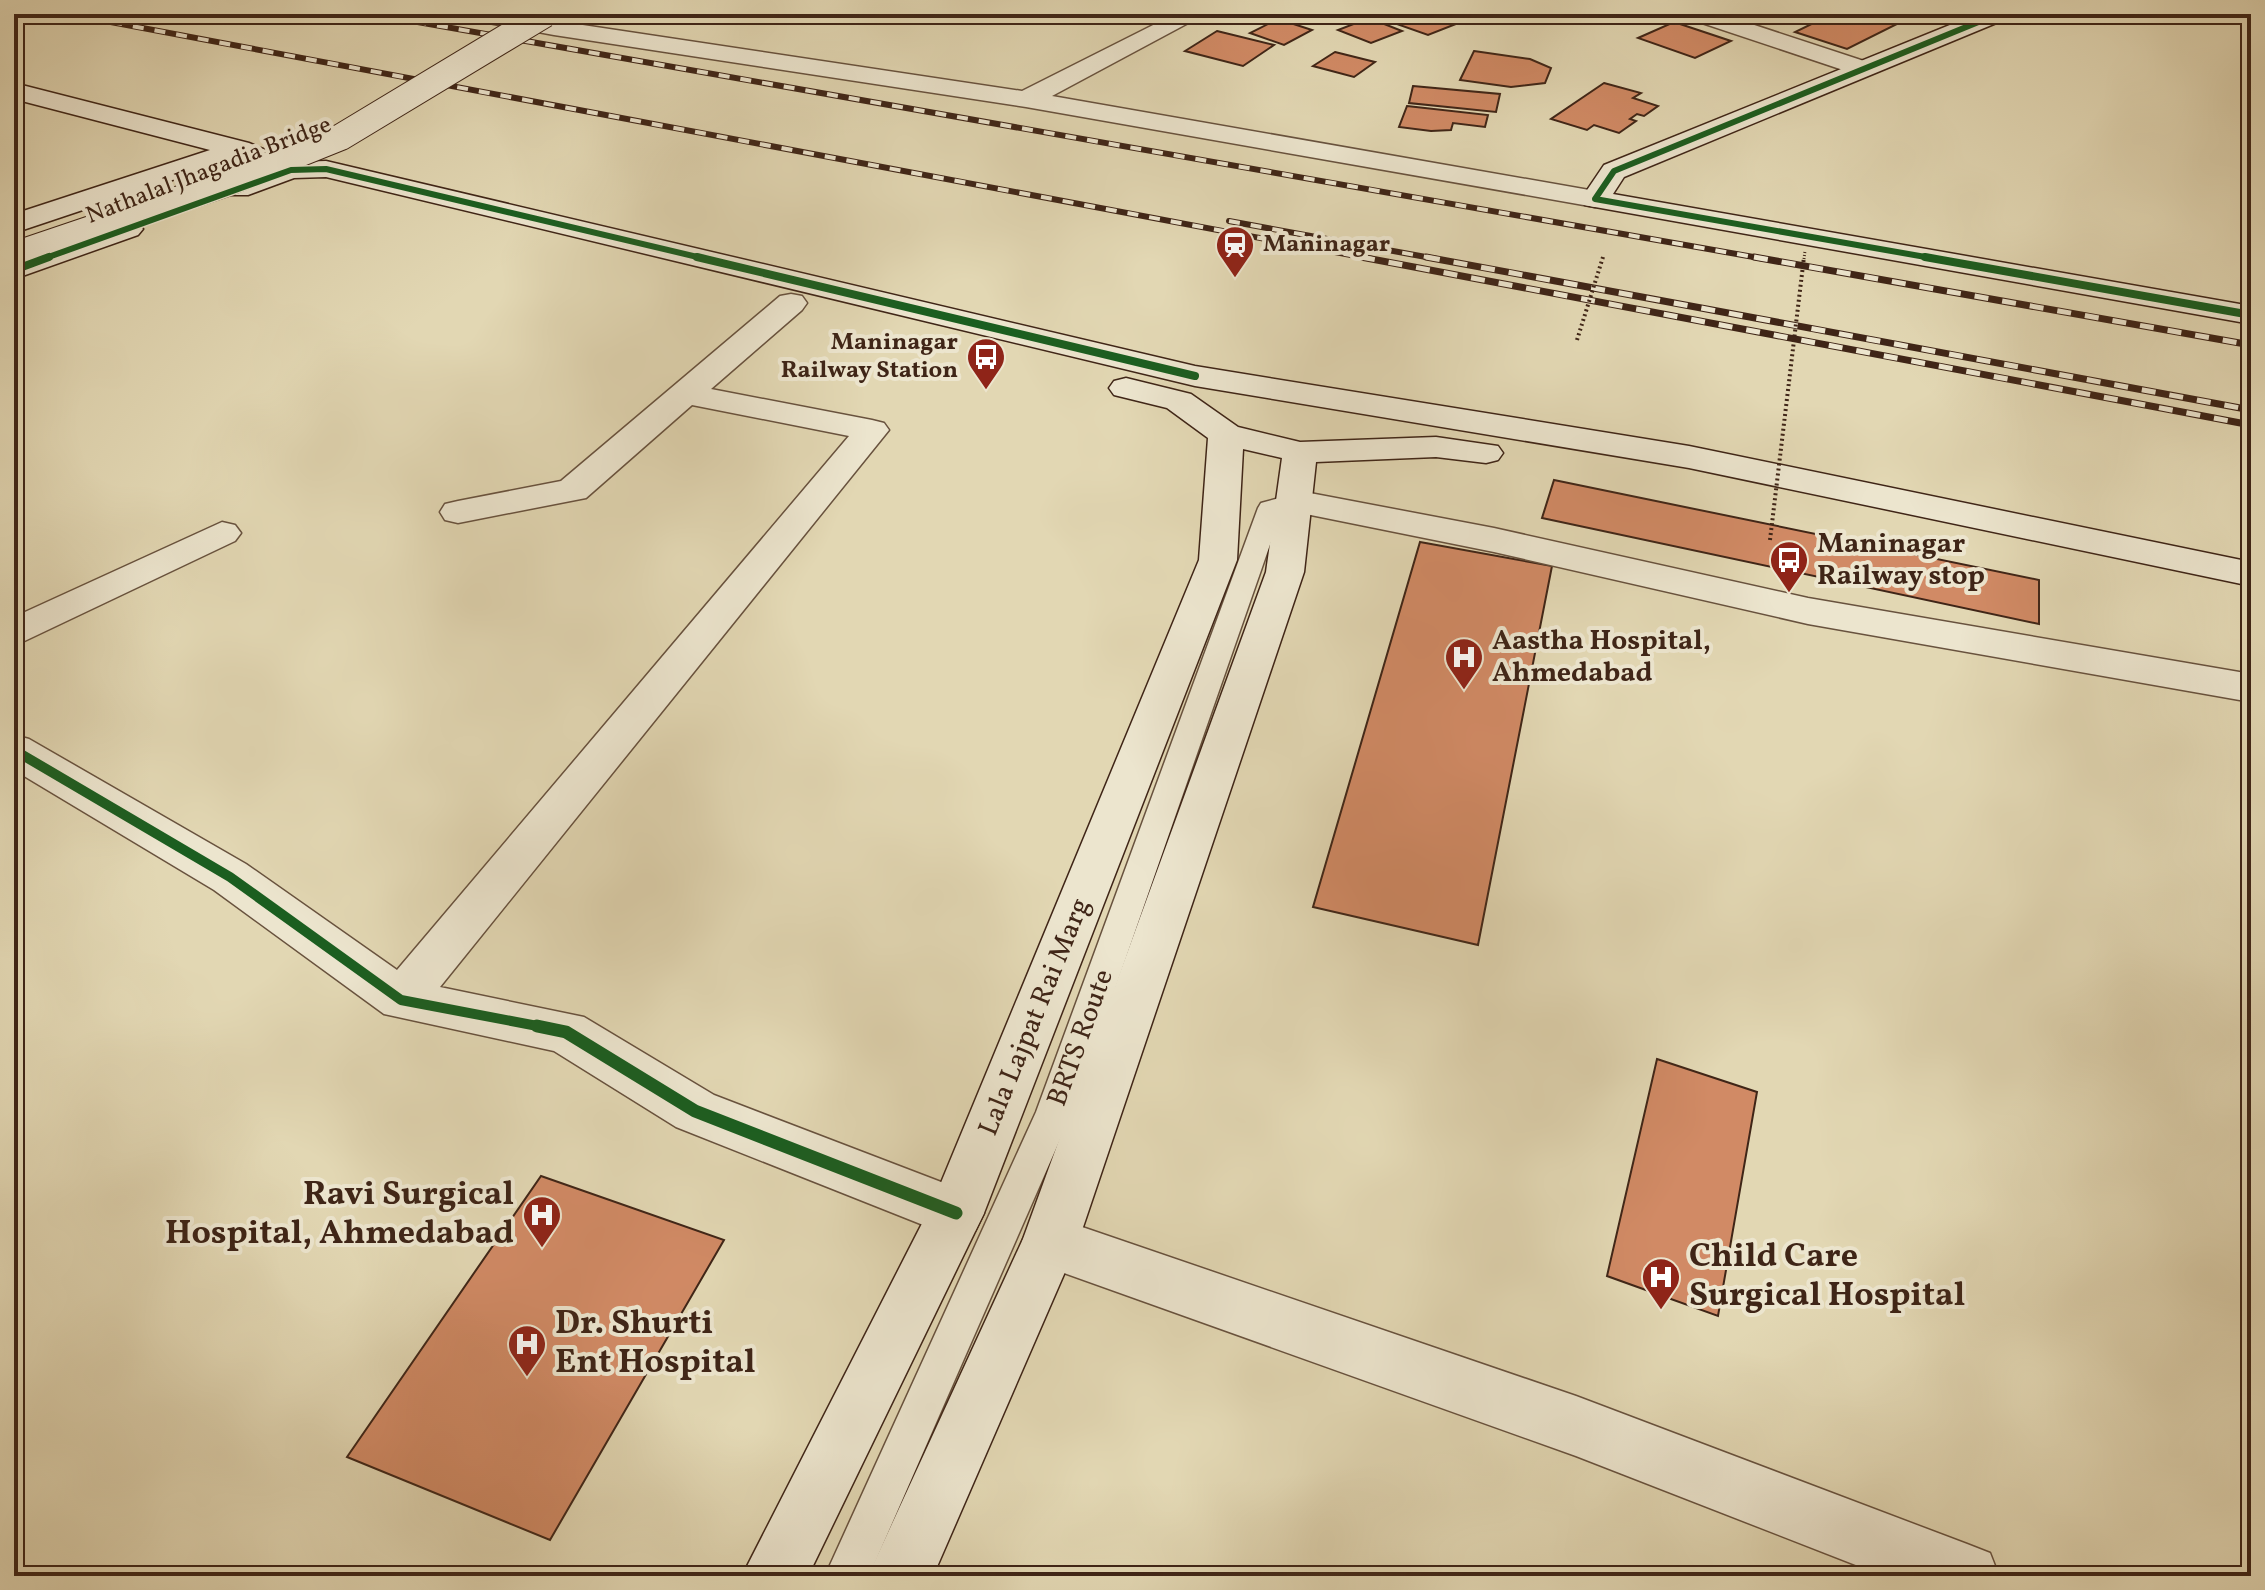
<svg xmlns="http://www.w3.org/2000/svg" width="2265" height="1590" font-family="Vollkorn,serif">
  <rect width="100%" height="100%" fill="#e2d7b3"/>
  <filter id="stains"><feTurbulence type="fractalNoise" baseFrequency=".0025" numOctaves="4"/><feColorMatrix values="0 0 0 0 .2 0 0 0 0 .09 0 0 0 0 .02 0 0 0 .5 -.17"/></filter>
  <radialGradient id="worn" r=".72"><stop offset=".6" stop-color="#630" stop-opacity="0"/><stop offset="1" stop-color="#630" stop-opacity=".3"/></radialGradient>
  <path fill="#d18a65" stroke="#3f2517" stroke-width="2" d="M1410 14H1439L1461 22 1428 35 1391 22Z
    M1570 14H1616L1595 23Z
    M1832 14H1913L1915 15 1847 49 1795 32Z
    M1369 18 1402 31 1371 43 1338 30Z
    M1278 19 1312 30 1284 45 1250 33Z
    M1674 22 1731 41 1695 58 1638 38Z
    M1217 31 1274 45 1243 66 1185 51Z
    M1474 51 1530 59 1551 68 1545 83 1511 87 1460 80Z
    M1335 52 1375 62 1354 77 1313 66Z
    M1604 83 1641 93 1633 98 1658 106 1644 116 1637 114 1630 119 1636 121 1619 133 1594 125 1587 130 1551 119Z
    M1413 86 1500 94 1496 112 1409 103Z
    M1407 106 1488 115 1485 127 1453 123 1451 130 1431 131 1399 127Z
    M1554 480 2039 580V624L1542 518Z
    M1420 542 1552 566 1478 945 1313 907Z
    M1657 1059 1757 1092 1718 1316 1607 1276Z
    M541 1176 724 1240 550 1540 347 1457Z"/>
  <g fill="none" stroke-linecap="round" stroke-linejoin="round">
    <defs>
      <path id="lane" d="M1294 494 1306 501 1303 506 1281 513 1072 1112 869 1576H825L1036 1112 1258 508 1261 503Z"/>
      <path id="street" d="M466 14H516L550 20 560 14H588L576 24 1022 91 1175 14H1205L1052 96 1595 191 1605 193 1609 199 1605 205 1595 207 1026 107 554 35 478 21Z
        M1686 14H1721L1873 64 1876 69 1864 76 1855 74 1690 19Z
        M791 294 802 296 807 303 802 310 711 389 872 420 884 423 889 430 440 987 584 1017 714 1095 975 1195 984 1213 975 1231 956 1238 676 1127 554 1051 384 1014 214 890 14 770V735L29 739 246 864 397 970 849 436 692 405 586 498 458 523 445 520 440 512 445 504 458 501 561 481 780 296Z
        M1294 490 1494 528 1808 598 2251 674V702L1808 624 1494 552 1281 509 1276 501 1281 493Z
        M222 522 235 525 241 533 235 541 14 646V617Z
        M1050 1216 1576 1396 1967 1544 1990 1553 1999 1576H1884L1576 1456 1050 1268 1030 1260 1022 1242 1030 1224Z"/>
      <path id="secondary" d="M1977 14H2010L2006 19 1624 177 1613 194 2251 306V324L1595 207 1585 205 1581 199 1604 165Z
        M14 83 249 143 294 162 326 161 1195 366 1689 446 2251 562V586L1689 468 1195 386 326 177 294 178 248 195H228L224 189 228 183 266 170 238 158 14 233V214L210 150 14 99Z
        M128 220 138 223 143 229 138 235 14 279V260Z
        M1126 378 1191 394 1238 427 1300 442 1436 437 1498 446 1503 453 1498 460 1486 463 1436 457 1316 462 1304 572 1078 1242 933 1576H868L1023 1239 1266 572 1282 458 1243 449 1237 560 984 1213 808 1576H742L933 1202 1199 560 1208 438 1167 408 1114 395 1109 388 1114 381Z"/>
    </defs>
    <use href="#lane" stroke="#68523e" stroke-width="3"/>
    <use href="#street" stroke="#68523e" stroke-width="3"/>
    <use href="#secondary" stroke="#3f2517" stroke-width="3"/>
    <use href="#lane" fill="#ece5ce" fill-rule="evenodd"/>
    <use href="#street" fill="#ece5ce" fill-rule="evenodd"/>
    <use href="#secondary" fill="#ece5ce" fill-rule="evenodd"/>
    <defs>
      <path id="rail-far1" d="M68 14 1372 259
        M372 14 1765 259
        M1229 221 1437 259"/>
      <path id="rail" d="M1361 257 2251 425
        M1426 257 2251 410
        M1754 257 2251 345"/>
    </defs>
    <use href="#rail-far1" stroke="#3f2517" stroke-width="6"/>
    <use href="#rail" stroke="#3f2517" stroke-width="7"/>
    <use href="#rail-far1" stroke="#ece5ce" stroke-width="4" stroke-dasharray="11" stroke-linecap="butt"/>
    <use href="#rail" stroke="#ece5ce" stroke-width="5" stroke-dasharray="14" stroke-linecap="butt"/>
    <defs>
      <path id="secondary-bridge" d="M14 255 224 184 341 137 545 14"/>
    </defs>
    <use href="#secondary-bridge" stroke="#3f2517" stroke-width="28" stroke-linecap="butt"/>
    <path stroke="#3f2517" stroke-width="3" stroke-dasharray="1 2" stroke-linecap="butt" d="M1804 259 1805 251"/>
    <path stroke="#3f2517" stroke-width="4" stroke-dasharray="2 3" stroke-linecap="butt" d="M1577 340 1603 257
      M1770 540 1804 257"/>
    <use href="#secondary-bridge" stroke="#ece5ce" stroke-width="26"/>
    <defs>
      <path id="cycleway-far3" d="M43 259 291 170 326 169 706 259
        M1937 259 1595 199 1614 171 1998 14"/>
      <path id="cycleway-far2" d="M697 257 1195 376
        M1925 257 2251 315
        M14 270 49 257"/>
      <path id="cycleway-far1" d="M14 750 230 877 401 1000 548 1028"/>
      <path id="cycleway" d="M537 1026 566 1032 695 1111 956 1213"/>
    </defs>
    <use href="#cycleway-far3" stroke="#ece5ce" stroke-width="9"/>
    <use href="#cycleway-far2" stroke="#ece5ce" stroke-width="12"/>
    <use href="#cycleway-far1" stroke="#ece5ce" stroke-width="15"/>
    <use href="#cycleway" stroke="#ece5ce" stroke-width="18"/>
    <use href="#cycleway-far3" stroke="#1b5e20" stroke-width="6"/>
    <use href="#cycleway-far2" stroke="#1b5e20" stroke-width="8"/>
    <use href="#cycleway-far1" stroke="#1b5e20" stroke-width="10"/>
    <use href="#cycleway" stroke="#1b5e20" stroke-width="13"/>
  </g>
  <defs>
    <symbol id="station-pin" viewBox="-11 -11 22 30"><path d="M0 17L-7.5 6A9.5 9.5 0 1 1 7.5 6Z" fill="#8f2418" stroke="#ece5ce"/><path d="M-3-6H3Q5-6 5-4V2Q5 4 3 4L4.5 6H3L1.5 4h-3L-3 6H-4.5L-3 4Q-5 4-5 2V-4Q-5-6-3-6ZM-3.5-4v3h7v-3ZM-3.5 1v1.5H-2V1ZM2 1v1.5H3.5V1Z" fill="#fff"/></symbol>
    <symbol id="bus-pin" viewBox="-11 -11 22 30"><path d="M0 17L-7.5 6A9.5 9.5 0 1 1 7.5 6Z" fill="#8f2418" stroke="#ece5ce"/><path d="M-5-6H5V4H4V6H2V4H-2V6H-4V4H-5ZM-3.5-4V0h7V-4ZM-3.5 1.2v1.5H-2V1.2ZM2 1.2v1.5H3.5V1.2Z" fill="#fff"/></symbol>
    <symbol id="hospital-pin" viewBox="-11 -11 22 30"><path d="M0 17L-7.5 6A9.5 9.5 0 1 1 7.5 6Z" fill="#8f2418" stroke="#ece5ce"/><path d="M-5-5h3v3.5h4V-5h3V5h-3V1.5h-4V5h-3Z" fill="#fff"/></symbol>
  </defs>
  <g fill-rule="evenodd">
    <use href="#station-pin" x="1213" y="223" width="44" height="60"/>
    <use href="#bus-pin" x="964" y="335" width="44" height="60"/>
    <use href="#bus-pin" x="1767" y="538" width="44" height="60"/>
    <use href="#hospital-pin" x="1442" y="635" width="44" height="60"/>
    <use href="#hospital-pin" x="520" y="1193" width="44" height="60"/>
    <use href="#hospital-pin" x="1639" y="1255" width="44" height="60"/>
    <use href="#hospital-pin" x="505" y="1322" width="44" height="60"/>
  </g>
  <g text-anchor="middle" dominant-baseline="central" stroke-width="8" stroke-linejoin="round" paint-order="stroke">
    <g font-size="24" fill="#3f2517" stroke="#ece5ce">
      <text transform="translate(209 171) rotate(-21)">Nathalal Jhagadia Bridge</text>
    </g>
    <g font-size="24" font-weight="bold" fill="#3f2517" stroke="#ece5ce" text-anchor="start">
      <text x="1263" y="245">Maninagar</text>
      <text x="958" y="343" text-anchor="end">Maninagar<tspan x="958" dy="28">Railway Station</tspan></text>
    </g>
    <g font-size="28" font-weight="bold" fill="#3f2517" stroke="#ece5ce" text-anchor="start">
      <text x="1817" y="544">Maninagar<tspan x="1817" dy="32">Railway stop</tspan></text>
      <text x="1492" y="641">Aastha Hospital,<tspan x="1492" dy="32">Ahmedabad</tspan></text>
    </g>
    <g font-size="28" fill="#3f2517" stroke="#ece5ce">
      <text transform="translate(1035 1017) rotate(-68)">Lala Lajpat Rai Marg</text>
      <text transform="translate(1081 1038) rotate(-70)">BRTS Route</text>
    </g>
    <g font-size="34" font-weight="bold" fill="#3f2517" stroke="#ece5ce" text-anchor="start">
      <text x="514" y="1195" text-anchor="end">Ravi Surgical<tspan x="514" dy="39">Hospital, Ahmedabad</tspan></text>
      <text x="1689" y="1257">Child Care<tspan x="1689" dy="39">Surgical Hospital</tspan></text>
      <text x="555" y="1324">Dr. Shurti<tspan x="555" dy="39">Ent Hospital</tspan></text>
    </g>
  </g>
  <rect width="2265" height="1590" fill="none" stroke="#e2d7b3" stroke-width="48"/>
  <rect x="16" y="16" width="2233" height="1558" fill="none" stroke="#3f2517" stroke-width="4"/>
  <rect x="24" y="24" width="2217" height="1542" fill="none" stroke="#3f2517" stroke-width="2"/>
  <rect width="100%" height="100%" filter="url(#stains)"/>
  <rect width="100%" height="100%" fill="url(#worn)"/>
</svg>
